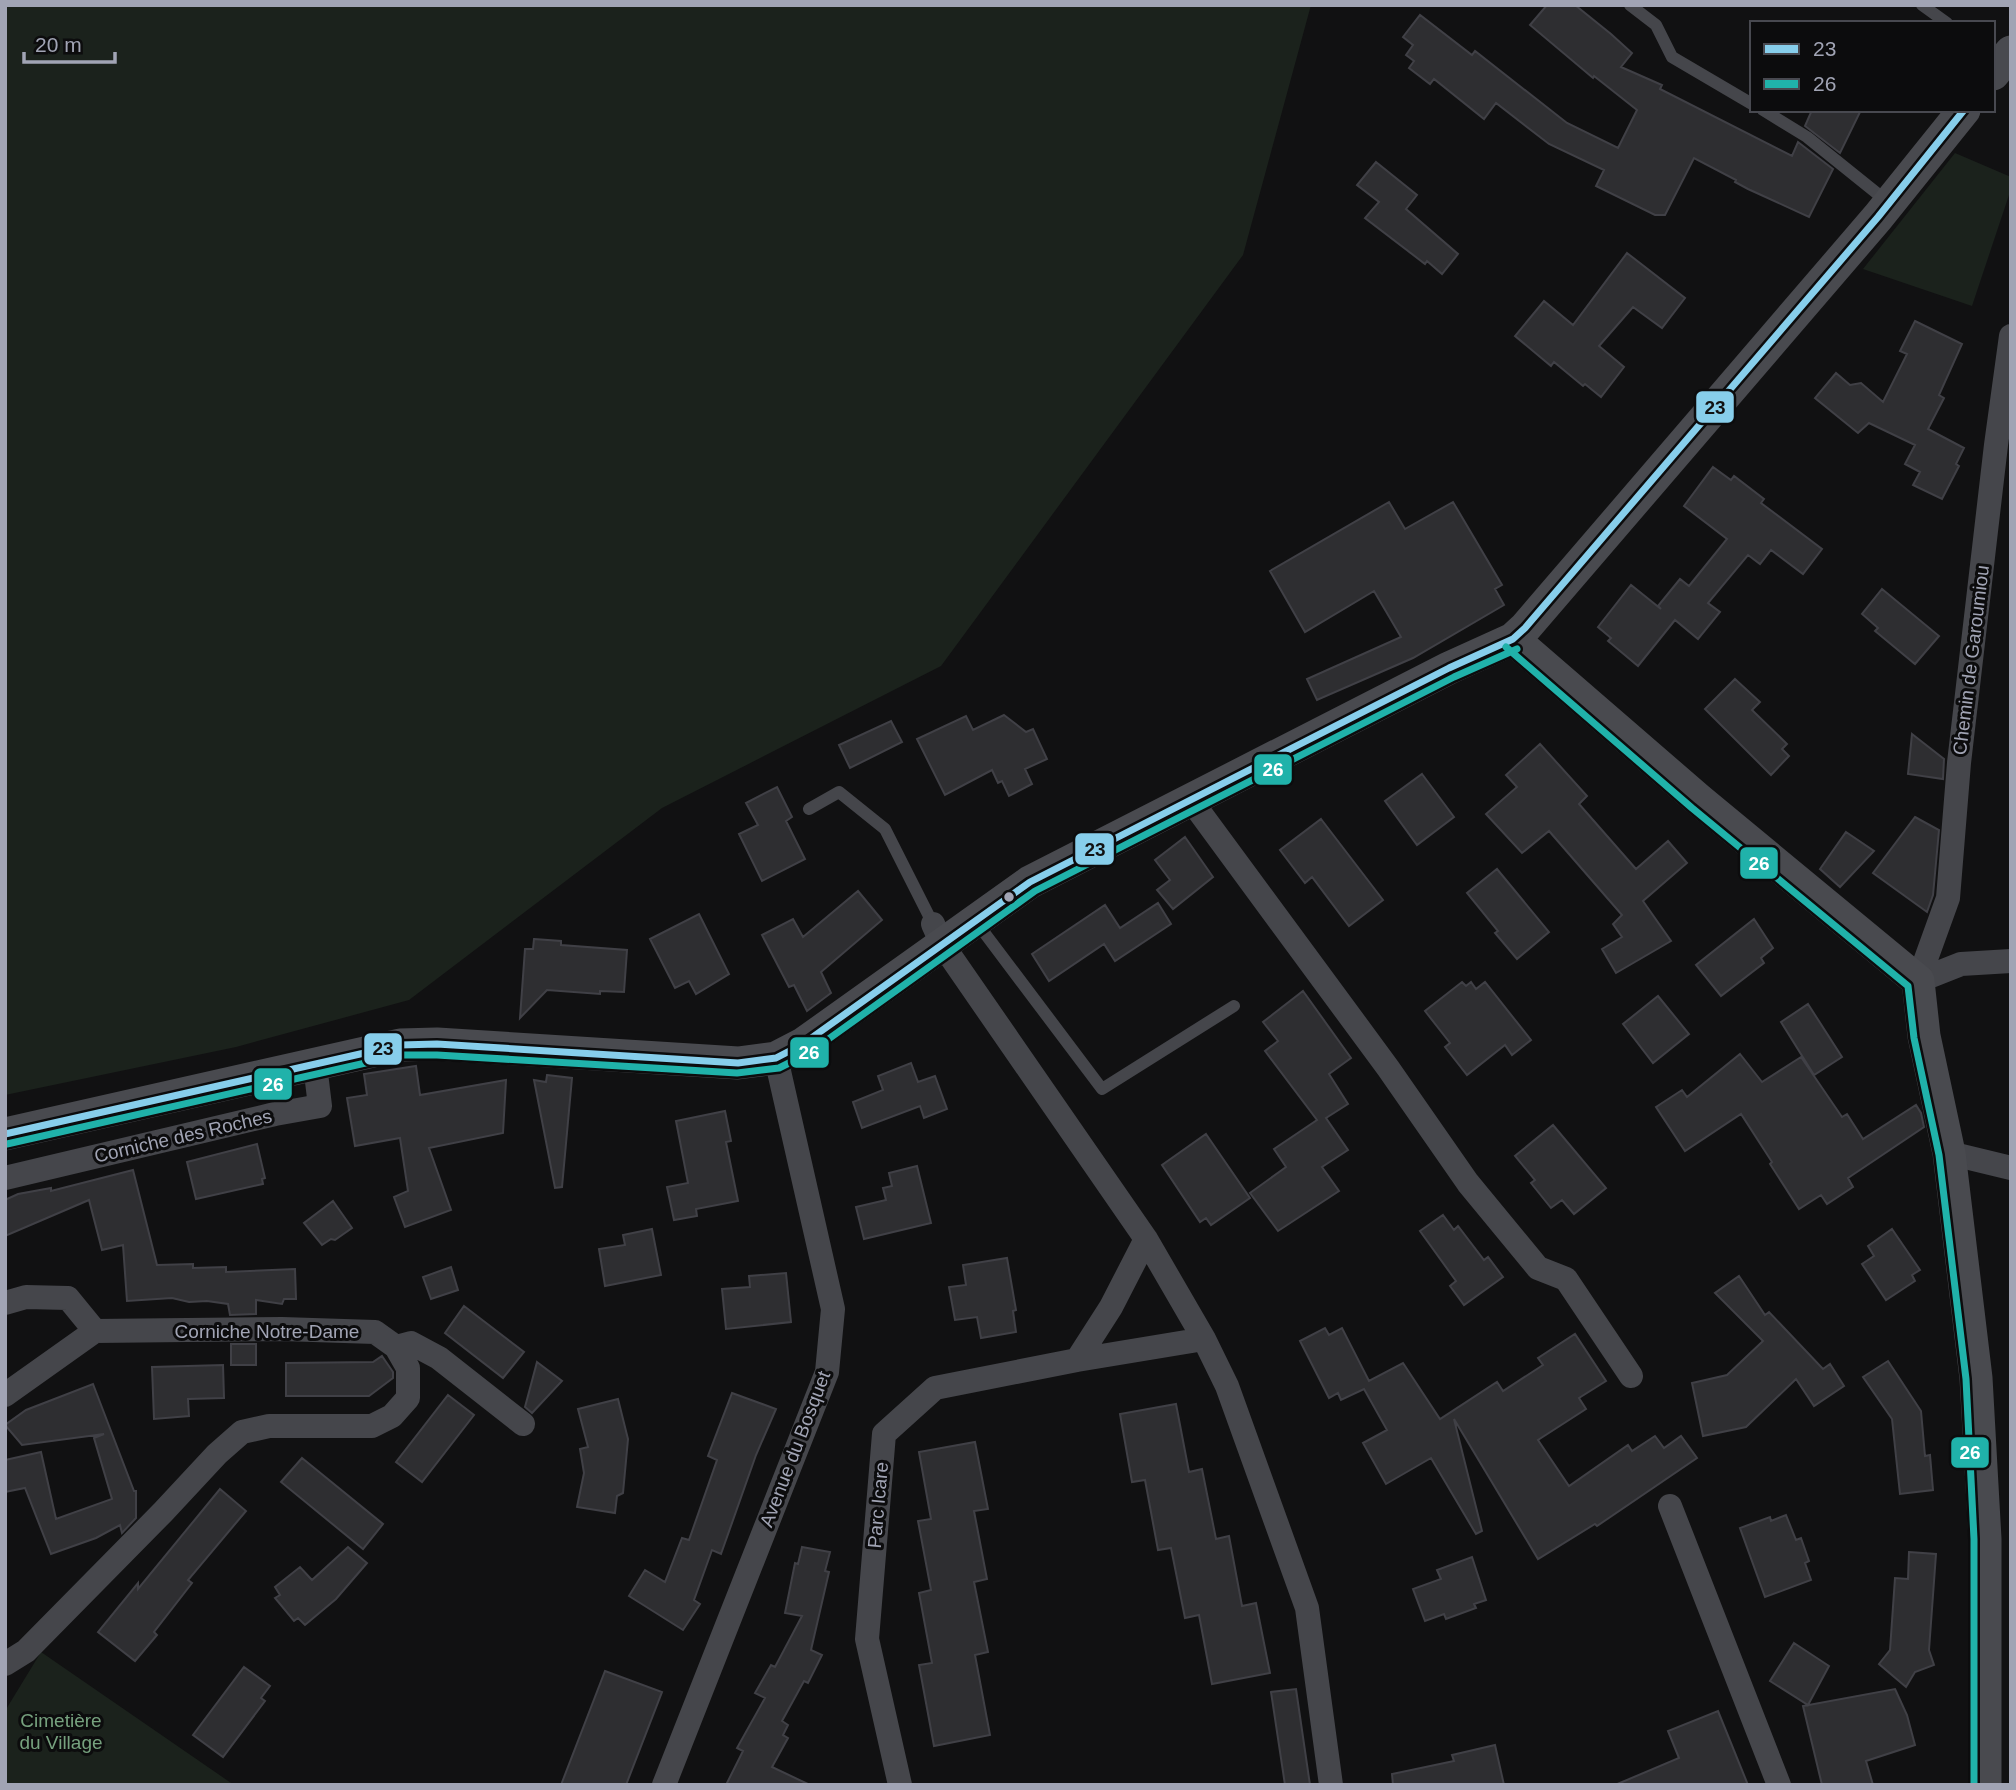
<svg xmlns="http://www.w3.org/2000/svg" width="2016" height="1790" font-family="Helvetica,sans-serif">
  <rect width="100%" height="100%" fill="#111112"/>
  <path fill="#1b221c" d="M5 5H1311L1243 255 941 666 662 808 409 1000 236 1047 5 1095Z
    M1955 153 2011 177V189L1972 306 1863 269Z
    M41 1652 234 1785H5V1711Z"/>
  <path fill="#2e2e31" stroke="#404046" stroke-width="2" d="M1547 5H1575L1611 34 1632 53 1621 67 1662 85 1660 89 1792 156 1798 142 1833 169 1809 217 1748 189 1735 182 1736 180 1694 158 1665 215H1655L1596 186 1604 170 1549 144 1496 103 1484 119 1434 79 1430 84 1409 68 1414 61 1406 55 1413 45 1403 37 1420 15 1472 55 1475 51 1567 123 1618 148 1637 110 1594 76 1593 78 1530 25Z
    M1812 110H1861L1840 153 1805 126Z
    M1376 162 1417 195 1406 209 1458 254 1442 274 1427 261 1425 264 1365 218 1379 202 1357 185Z
    M1627 253 1685 298 1662 328 1633 307 1599 346 1624 367 1601 397 1585 384 1583 386 1554 362 1551 366 1515 336 1544 301 1573 325Z
    M1915 321 1962 344 1939 395 1944 398 1928 429 1964 448 1956 464 1959 466 1942 499 1913 485 1920 472 1905 464 1915 445 1869 423 1858 433 1815 398 1836 373 1850 385 1861 383 1883 402 1907 354 1900 351Z
    M1713 467 1731 480 1734 476 1764 499 1761 503 1822 549 1803 574 1771 550 1760 564 1748 555 1708 603 1720 612 1698 639 1675 620 1638 666 1608 641 1611 638 1598 627 1631 585 1661 609 1658 606 1680 579 1689 586 1727 539 1684 506Z
    M1389 502 1405 529 1453 502 1502 585 1495 589 1504 605 1413 658 1317 700 1307 679 1401 637 1374 591 1305 632 1270 571Z
    M1882 589 1939 636 1915 664 1875 631 1878 628 1862 614Z
    M1735 679 1760 702 1752 710 1787 744 1782 749 1789 756 1771 775 1705 709Z
    M1004 715 1026 732 1033 729 1047 759 1025 769 1032 784 1009 796 1002 781 998 783 992 770 945 795 917 739 966 716 973 730Z
    M891 721 902 742 850 768 839 745Z
    M1912 734 1944 759 1943 779 1908 774Z
    M1540 744 1587 796 1579 804 1636 869 1668 841 1687 863 1643 901 1671 941 1616 973 1602 949 1622 937 1613 924 1622 915 1549 831 1522 853 1486 814 1517 787 1506 775Z
    M1422 774 1454 817 1417 845 1385 801Z
    M777 787 792 817 786 821 805 859 762 881 739 834 758 825 746 803Z
    M1915 817 1939 830 1933 895 1927 912 1873 873Z
    M1321 819 1383 900 1349 926 1312 877 1305 883 1280 850Z
    M1846 832 1874 851 1840 887 1820 869Z
    M1185 837 1213 877 1173 909 1157 890 1170 880 1155 860Z
    M1497 869 1549 932 1517 959 1495 933 1498 931 1467 893Z
    M858 891 882 920 821 972 831 993 807 1011 794 985 789 987 762 935 793 919 803 937Z
    M1158 903 1171 924 1115 961 1104 944 1049 981 1032 954 1105 905 1120 928Z
    M699 914 729 974 696 994 689 981 675 988 650 939Z
    M1754 919 1773 948 1761 958 1764 963 1721 996 1696 965Z
    M534 939 561 941V945L627 950 624 992 600 991V994L547 990 520 1018 525 949H533Z
    M1462 982 1466 986 1471 982 1476 989 1485 982 1531 1040 1512 1055 1505 1045 1467 1075 1445 1047 1450 1043 1425 1011Z
    M1303 991 1351 1058 1329 1074 1348 1104 1326 1118 1348 1150 1322 1167 1339 1191 1278 1231 1250 1193 1286 1167 1274 1149 1317 1120 1265 1051 1278 1041 1263 1022Z
    M1658 996 1689 1034 1653 1063 1623 1024Z
    M1808 1004 1842 1057 1814 1075 1781 1022Z
    M1740 1054 1762 1082 1801 1057 1842 1117 1847 1114 1863 1139 1916 1105 1921 1113 1924 1127 1848 1178 1853 1187 1827 1204 1821 1195 1799 1209 1770 1164 1772 1162 1741 1114 1685 1151 1656 1107 1682 1090 1687 1097Z
    M911 1063 918 1082 935 1076 947 1109 924 1118 920 1106 862 1128 853 1102 883 1090 878 1076Z
    M416 1066 420 1095 506 1080 503 1133 429 1148 451 1210 405 1227 394 1197 408 1191 400 1138 355 1146 347 1098 367 1095 364 1074Z
    M547 1075 572 1078 562 1187 555 1188 534 1080 546 1082Z
    M725 1111 731 1141 726 1142 738 1201 696 1209 697 1216 674 1220 667 1187 688 1183 676 1121Z
    M1553 1125 1606 1188 1574 1214 1562 1200 1551 1208 1531 1183 1535 1180 1515 1156Z
    M1206 1134 1250 1198 1211 1225 1206 1218 1200 1222 1162 1165Z
    M257 1144 265 1178 262 1179 263 1184 196 1199 187 1162Z
    M917 1166 931 1223 864 1239 856 1207 886 1200 883 1188 892 1186 889 1173Z
    M133 1170 157 1265 193 1264V1268L226 1267V1272L295 1269 296 1299H284L282 1304 256 1300V1314L230 1315 228 1304 207 1301 189 1302 172 1298 127 1301 123 1245 102 1250 89 1200 5 1236V1200L18 1194 51 1188V1191Z
    M333 1201 352 1228 335 1240 331 1239 322 1245 304 1223Z
    M1443 1215 1454 1230 1458 1226 1484 1260 1488 1257 1503 1277 1464 1305 1450 1286 1456 1281 1420 1231Z
    M652 1229 661 1275 605 1286 599 1249 625 1245 623 1235Z
    M1892 1229 1920 1270 1912 1275 1915 1281 1886 1300 1862 1264 1874 1256 1868 1246Z
    M1007 1258 1016 1310 1013 1311 1016 1332 981 1338 977 1317 955 1320 949 1287 966 1285 963 1265Z
    M451 1267 458 1290 431 1299 423 1277Z
    M786 1273 791 1322 726 1329 722 1289 750 1287 749 1276Z
    M1739 1276 1765 1315 1769 1312 1823 1369 1830 1364 1844 1386 1814 1406 1796 1379 1746 1427 1703 1436 1692 1383 1727 1375 1763 1341 1715 1293Z
    M464 1306 524 1352 503 1378 445 1333Z
    M1325 1328 1329 1335 1342 1328 1369 1381 1403 1363 1440 1419 1497 1382 1503 1391 1543 1365 1538 1358 1575 1334 1606 1381 1579 1398 1586 1409 1538 1440 1569 1486 1628 1445 1632 1451 1655 1436 1664 1448 1681 1436 1697 1458 1597 1526 1595 1524 1538 1559 1454 1419 1482 1531 1476 1534 1431 1458 1386 1484 1363 1443 1387 1430 1364 1389 1341 1400 1338 1393 1329 1398 1300 1341Z
    M231 1344H256V1365H231Z
    M382 1356 393 1372V1378L369 1396H286V1363L373 1362Z
    M1888 1361 1921 1411 1925 1456 1930 1455 1933 1490 1900 1494 1892 1419 1863 1377Z
    M537 1362 562 1381 532 1413 525 1407Z
    M223 1365 224 1398 188 1399 189 1416 154 1419 152 1367Z
    M93 1384 134 1491H136V1518L122 1533 120 1525 96 1538 51 1554 25 1488 5 1492V1460L41 1452 56 1519 112 1499 94 1438 104 1434 22 1445 5 1425 26 1410Z
    M732 1393 776 1409 756 1455 721 1554 712 1550 694 1600 700 1604 683 1630 629 1596 645 1570 665 1582 682 1538 689 1540 717 1460 708 1456Z
    M448 1395 474 1415 422 1482 396 1462Z
    M618 1399 628 1439 623 1493 617 1496 615 1513 577 1507 584 1473 580 1449 588 1447 578 1409Z
    M1176 1404 1189 1472 1202 1469 1216 1539 1229 1536 1242 1606 1256 1603 1270 1673 1212 1684 1199 1615 1185 1618 1171 1548 1158 1550 1145 1480 1132 1482 1120 1414Z
    M975 1442 988 1509 974 1511 987 1579 974 1582 988 1652 975 1655 990 1735 934 1746 919 1665 932 1663 919 1593 931 1590 918 1521 931 1519 919 1452Z
    M302 1458 383 1524 363 1549 281 1482Z
    M220 1489 246 1511 188 1580 192 1583 154 1632 157 1635 135 1661 98 1632 138 1583V1589Z
    M1786 1515 1796 1540 1801 1538 1809 1561 1805 1563 1811 1580 1765 1597 1740 1528 1770 1517 1771 1521Z
    M348 1547 367 1563 336 1599 305 1625 298 1618 294 1621 275 1598 280 1595 275 1587 300 1567 312 1580Z
    M802 1547 830 1552 825 1571 829 1572 811 1650 822 1655 808 1683 804 1681 782 1721 788 1725 783 1735 788 1738 772 1767 810 1785H726L743 1751 737 1748 765 1698 755 1693 771 1665 775 1667 802 1616 785 1613 795 1563 798 1564Z
    M1909 1552 1936 1554 1929 1650 1934 1665 1915 1672 1906 1687 1879 1664 1890 1650 1895 1578 1908 1579Z
    M1472 1557 1486 1600 1474 1604 1476 1608 1446 1619 1444 1614 1425 1621 1413 1589 1441 1579 1437 1570Z
    M1794 1643 1829 1666 1808 1705 1770 1681Z
    M244 1667 270 1686 261 1698 265 1701 223 1757 193 1735Z
    M605 1671 662 1692 626 1785H561Z
    M1296 1689 1310 1785H1285L1271 1692Z
    M1895 1689 1907 1715 1915 1745 1866 1761 1873 1785H1822L1803 1706Z
    M1718 1711 1748 1785H1615L1679 1758 1668 1731Z
    M1495 1745 1504 1785H1393L1392 1774 1454 1761 1452 1755Z"/>
  <g fill="none" stroke-linecap="round" stroke-linejoin="round">
    <path stroke="#45464b" stroke-width="12" d="M1630 5 1656 25 1672 57 1752 104
      M1922 5 1947 23
      M1763 110 1807 137 1889 203
      M809 809 839 792 885 829 933 924
      M977 923 1102 1089 1234 1006"/>
    <path stroke="#45464b" stroke-width="24" d="M1190 799 1388 1068 1468 1183 1538 1268 1566 1279 1631 1376
      M933 924 942 944 1146 1239 1204 1339 1227 1386 1307 1608 1331 1785
      M1918 981 1948 898 1959 763 1996 445 2011 336
      M1918 981 1961 964 2011 961
      M1949 1153 2011 1168
      M5 1178 275 1114 320 1106 315 1065
      M5 1303 26 1297 68 1298 95 1331 282 1329 375 1332 396 1347 408 1368V1398L392 1416 372 1426H269L242 1432 217 1454 163 1512 26 1651 5 1664
      M396 1347 411 1343 439 1358 523 1424
      M1077 1360 1111 1307 1146 1239
      M5 1395 95 1331
      M1670 1506 1779 1785
      M664 1785 827 1372 833 1309 776 1058
      M900 1785 867 1639 884 1434 935 1388 1077 1360 1204 1339"/>
    <path stroke="#494a4f" stroke-width="33" d="M1993 74 2011 52
      M1513 639 1699 800 1918 981 1924 1036 1949 1153 1976 1378 1985 1539V1785
      M5 1134 400 1045 437 1044 738 1063 776 1058 803 1044 1030 882 1449 668 1513 639 1525 628 1878 217 1964 110"/>
    <defs>
      <path id="bus-1" d="M5 1134 400 1045 437 1044 738 1063 776 1058 803 1044 1030 882 1449 668 1513 639 1525 628 1878 217 1964 110"/>
      <path id="bus-2" d="M1506 647 1692 808 1908 986 1914 1038 1939 1155 1966 1379 1974 1539V1785
        M7 1144 401 1055H437L737 1073 779 1068 809 1053 1035 891 1454 677 1517 649"/>
    </defs>
    <use href="#bus-1" stroke="#0c0c0d" stroke-width="12"/>
    <use href="#bus-2" stroke="#0c0c0d" stroke-width="12"/>
    <use href="#bus-1" stroke="#87ceeb" stroke-width="7"/>
    <use href="#bus-2" stroke="#20b2aa" stroke-width="7"/>
  </g>
  <circle fill="#a1a4b4" stroke="#0c0c0d" stroke-width="2.5" cx="1009" cy="897" r="6"/>
  <g text-anchor="middle" dominant-baseline="central" stroke-width="6" stroke-linejoin="round" paint-order="stroke">
    <g font-size="19" fill="#a1a4b4" stroke="#0c0c0d">
      <text transform="translate(1971 660) rotate(-83)">Chemin de Garoumiou</text>
      <text transform="translate(183 1136) rotate(-13)">Corniche des Roches</text>
      <text x="267" y="1331">Corniche Notre-Dame</text>
      <text transform="translate(795 1449) rotate(-69)">Avenue du Bosquet</text>
      <text transform="translate(878 1505) rotate(-85)">Parc Icare</text>
    </g>
    <g font-size="19" fill="#76a17e" stroke="#0c0c0d">
      <text x="61" y="1720">Cimetière<tspan x="61" dy="22">du Village</tspan></text>
    </g>
  </g>
  <g stroke="#0c0c0d" stroke-width="2.5">
    <rect x="1695" y="390" width="40" height="34" rx="7" fill="#87ceeb"/>
    <rect x="1253" y="753" width="40" height="33" rx="7" fill="#20b2aa"/>
    <rect x="1074" y="832" width="41" height="34" rx="7" fill="#87ceeb"/>
    <rect x="1739" y="846" width="40" height="34" rx="7" fill="#20b2aa"/>
    <rect x="363" y="1032" width="40" height="34" rx="7" fill="#87ceeb"/>
    <rect x="789" y="1036" width="41" height="33" rx="7" fill="#20b2aa"/>
    <rect x="253" y="1067" width="40" height="34" rx="7" fill="#20b2aa"/>
    <rect x="1950" y="1436" width="40" height="33" rx="7" fill="#20b2aa"/>
  </g>
  <g font-size="19" text-anchor="middle" font-weight="bold" fill="#fff">
    <text x="1273" y="776">26</text>
    <text x="1759" y="870">26</text>
    <text x="809" y="1059">26</text>
    <text x="273" y="1091">26</text>
    <text x="1970" y="1459">26</text>
  </g>
  <g font-size="19" text-anchor="middle" font-weight="bold" fill="#111">
    <text x="1715" y="414">23</text>
    <text x="1095" y="856">23</text>
    <text x="383" y="1055">23</text>
  </g>
  <rect width="2016" height="1790" fill="none" stroke="#a1a4b4" stroke-width="14"/>
  <rect x="1750" y="21" width="245" height="91" fill="#0c0c0d" stroke="#484950" stroke-width="2"/>
  <rect x="1764" y="44" width="35" height="10" fill="#87ceeb" stroke="#484950" stroke-width="2"/>
  <text x="1813" y="56" font-size="21" fill="#a1a4b4">23</text>
  <rect x="1764" y="79" width="35" height="10" fill="#20b2aa" stroke="#484950" stroke-width="2"/>
  <text x="1813" y="91" font-size="21" fill="#a1a4b4">26</text>
  <path d="M24 52v10h91v-10" fill="none" stroke="#a1a4b4" stroke-width="3.5"/>
  <text x="35" y="52" font-size="21" fill="#a1a4b4" stroke="#0c0c0d" stroke-width="5" paint-order="stroke">20 m</text>
</svg>
